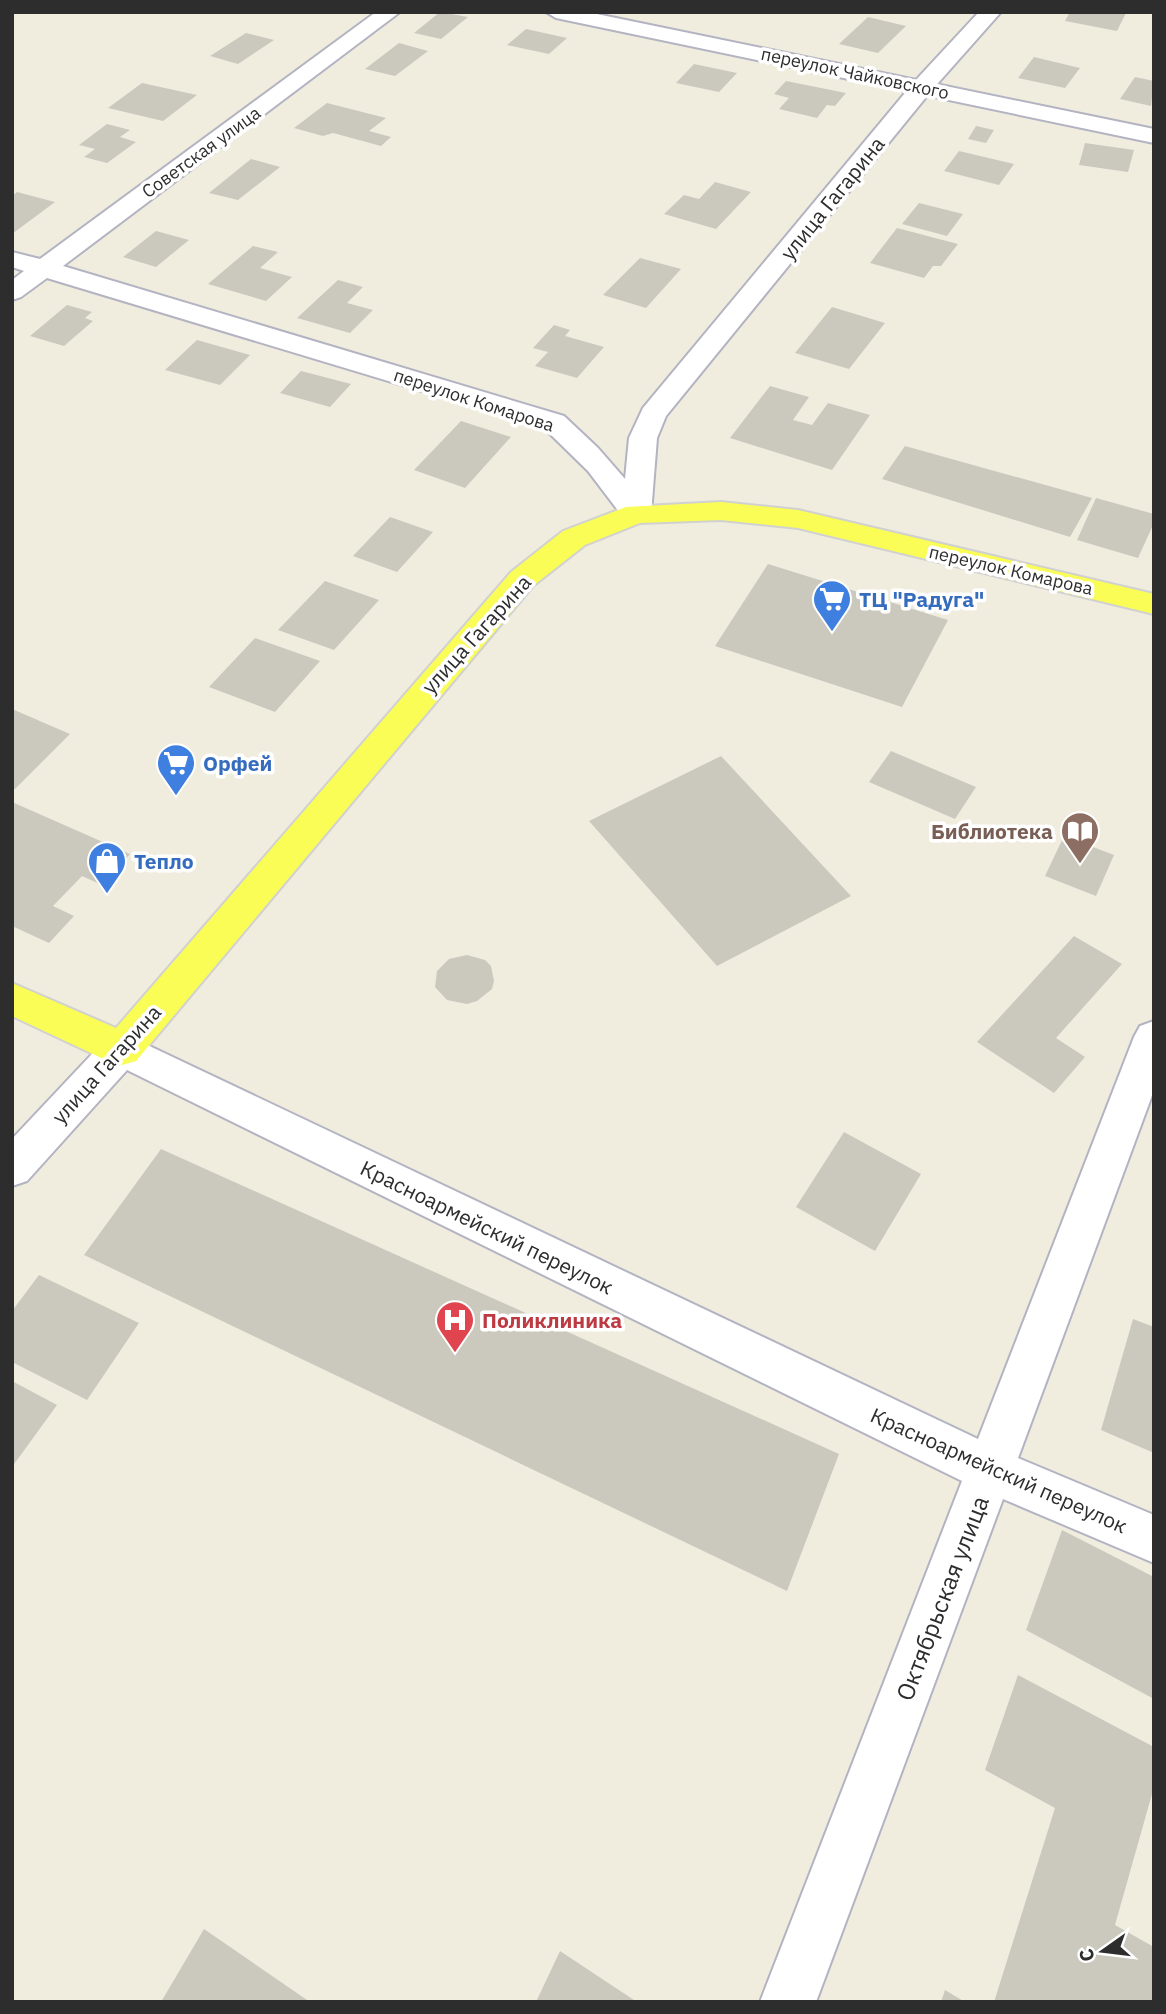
<svg xmlns="http://www.w3.org/2000/svg" width="1166" height="2014" font-family="'IBM Plex Sans',sans-serif">
  <rect width="100%" height="100%" fill="#f0eddf"/>
  <path fill="#cbc9be" d="M440 12 468 17 441 39 414 33Z
    M1070 12H1123L1126 13 1117 31 1065 21Z
    M868 17 906 26 878 53 839 44Z
    M526 29 567 38 549 54 507 45Z
    M246 33 274 40 238 64 210 56Z
    M399 43 428 51 395 76 365 69Z
    M1034 57 1080 68 1065 88 1018 78Z
    M694 64 737 73 719 92 676 83Z
    M1135 77 1154 81 1151 106 1120 99Z
    M786 81 846 93 835 106 827 105 817 118 779 109 789 98 774 94Z
    M142 83 197 95 163 121 108 108Z
    M327 103 386 118 369 131 391 137 381 146 333 133 323 136 294 128Z
    M107 124 130 130 120 137 136 142 107 163 84 157 95 149 79 145Z
    M976 126 994 130 986 143 968 139Z
    M1085 143 1134 150 1128 172 1079 165Z
    M959 151 1014 164 999 185 944 171Z
    M251 159 280 167 238 200 209 193Z
    M715 182 751 192 716 229 664 214 684 195 699 199Z
    M17 192 55 202 12 234V196Z
    M919 203 963 214 947 236 902 224Z
    M897 228 958 244 941 266H933L924 278 870 263Z
    M156 231 189 240 156 267 123 257Z
    M253 246 278 252 260 268 292 277 266 301 208 284Z
    M640 258 681 269 646 308 603 295Z
    M338 280 363 287 347 303 373 310 350 333 297 318Z
    M67 305 92 312 85 318 93 321 64 346 30 336Z
    M832 307 885 323 849 369 795 353Z
    M554 325 570 330 565 336 604 347 577 378 535 366 548 352 533 348Z
    M197 340 250 355 220 385 165 370Z
    M301 371 351 384 330 407 280 393Z
    M770 386 809 397 793 420 812 425 828 403 870 415 832 470 730 438Z
    M461 421 511 437 465 488 414 470Z
    M905 446 1092 498 1070 537 882 479Z
    M1096 498 1154 514V523L1138 558 1077 540Z
    M390 517 433 532 397 572 353 556Z
    M768 564 948 620 902 707 715 646Z
    M325 581 379 600 334 650 278 630Z
    M255 638 320 661 275 712 209 687Z
    M12 709 70 734 15 789 12 788Z
    M891 751 976 787 955 819 869 782Z
    M721 756 851 896 717 966 589 821Z
    M12 802 130 854 102 885 82 876 53 906 74 916 49 943 12 926Z
    M1064 836 1114 855 1096 896 1045 876Z
    M1074 936 1122 964 1056 1038 1085 1057 1054 1093 977 1042Z
    M467 955 485 960 491 966 494 981 492 989 477 1001 467 1004 447 1000 435 987 437 971 449 959Z
    M844 1132 921 1174 875 1251 796 1207Z
    M161 1149 839 1454 787 1591 84 1255Z
    M39 1275 139 1323 87 1400 12 1362V1311Z
    M1133 1319 1154 1327V1453L1101 1430Z
    M12 1381 57 1405 12 1467Z
    M1062 1530 1154 1577V1699L1026 1630Z
    M1018 1675 1154 1747V1787L1115 1925 1154 1947V2002H994L1055 1808 985 1770Z
    M204 1929 310 2002H161Z
    M560 1951 637 2002H536Z
    M945 1990 965 2002H941Z"/>
  <g fill="none" stroke-linecap="round" stroke-linejoin="round">
    <defs>
      <path id="street" d="M376 12H400L63 266 564 416 598 448 625 479 629 438 643 408 915 81 979 12H1001L931 91 666 416 657 438 651 514 646 521 636 523 626 521 588 471 544 428 47 278 21 297 12 300V280L24 271 12 267V252L40 259Z
        M1154 1021V1090L1018 1458 1154 1515V1563L1003 1499 816 2002H760L962 1481 127 1070 27 1181 12 1186V1139L108 1037 122 1033 978 1439 1134 1037 1140 1026Z"/>
      <path id="secondary" d="M546 12H587L1154 129V143L556 18Z"/>
      <path id="primary" d="M721 502 798 510 1154 594V614L798 528 721 520 640 523 585 545 533 586 136 1061 122 1065 108 1061 12 1016V983L116 1028 511 572 563 531 626 507Z"/>
    </defs>
    <use href="#street" stroke="#b3b3c2" stroke-width="4"/>
    <use href="#secondary" stroke="#b3b3c2" stroke-width="4"/>
    <use href="#primary" stroke="#d1d1d1" stroke-width="4"/>
    <use href="#street" fill="#fff" fill-rule="evenodd"/>
    <use href="#secondary" fill="#fff" fill-rule="evenodd"/>
    <use href="#primary" fill="#f9fd56" fill-rule="evenodd"/>
  </g>
  <defs>
    <symbol id="supermarket-pin" viewBox="-11 -11 22 30"><path d="M0 17L-7.5 6A9.5 9.5 0 1 1 7.5 6Z" fill="#3f7fe0" stroke="#fff"/><path d="M-6-5.5h2.5l.6 2H6L4.5 2H-2.5L-4.4-4H-6ZM-1.5 3.2a1.3 1.3 0 1 0 .1 0ZM3 3.2a1.3 1.3 0 1 0 .1 0Z" fill="#fff"/></symbol>
    <symbol id="library-pin" viewBox="-11 -11 22 30"><path d="M0 17L-7.5 6A9.5 9.5 0 1 1 7.5 6Z" fill="#8d6e63" stroke="#fff"/><path d="M-6-4Q-3-5.5-.7-3.5V5Q-3 3-6 4ZM6-4Q3-5.5 .7-3.5V5Q3 3 6 4Z" fill="#fff"/></symbol>
    <symbol id="shop-pin" viewBox="-11 -11 22 30"><path d="M0 17L-7.5 6A9.5 9.5 0 1 1 7.5 6Z" fill="#3f7fe0" stroke="#fff"/><path d="M-5-2.5h2.3a2.7 3.5 0 0 1 5.4 0H5L5.5 6h-11ZM-1.5-2.5h3a1.5 2.3 0 0 0-3 0Z" fill="#fff"/></symbol>
    <symbol id="hospital-pin" viewBox="-11 -11 22 30"><path d="M0 17L-7.5 6A9.5 9.5 0 1 1 7.5 6Z" fill="#e0444e" stroke="#fff"/><path d="M-5-5h3v3.5h4V-5h3V5h-3V1.5h-4V5h-3Z" fill="#fff"/></symbol>
  </defs>
  <g fill-rule="evenodd">
    <use href="#supermarket-pin" x="810" y="577" width="44" height="60"/>
    <use href="#supermarket-pin" x="154" y="741" width="44" height="60"/>
    <use href="#library-pin" x="1058" y="809" width="44" height="60"/>
    <use href="#shop-pin" x="85" y="839" width="44" height="60"/>
    <use href="#hospital-pin" x="433" y="1298" width="44" height="60"/>
  </g>
  <g text-anchor="middle" dominant-baseline="central" stroke-width="7" stroke-linejoin="round" paint-order="stroke">
    <g font-size="18" fill="#2d2d2d" stroke="#fff">
      <text transform="translate(855 73) rotate(12)">переулок Чайковского</text>
      <text transform="translate(201 152) rotate(-36)">Советская улица</text>
      <text transform="translate(474 400) rotate(18)">переулок Комарова</text>
      <text transform="translate(1011 570) rotate(13)">переулок Комарова</text>
    </g>
    <g font-size="21" fill="#2d2d2d" stroke="#fff">
      <text transform="translate(832 198) rotate(-51)">улица Гагарина</text>
      <text transform="translate(476 634) rotate(-48)">улица Гагарина</text>
      <text transform="translate(106 1064) rotate(-48)">улица Гагарина</text>
      <text transform="translate(487 1227) rotate(26)">Красноармейский переулок</text>
      <text transform="translate(999 1470) rotate(24)">Красноармейский переулок</text>
    </g>
    <g font-size="21" font-weight="bold" fill="#366cbe" stroke="#fff" text-anchor="start">
      <text x="859" y="599">ТЦ "Радуга"</text>
      <text x="203" y="763">Орфей</text>
      <text x="134" y="861">Тепло</text>
    </g>
    <g font-size="21" font-weight="bold" fill="#785e54" stroke="#fff" text-anchor="end">
      <text x="1053" y="831">Библиотека</text>
    </g>
    <g font-size="21" font-weight="bold" fill="#be3a42" stroke="#fff" text-anchor="start">
      <text x="482" y="1320">Поликлиника</text>
    </g>
    <g font-size="24" fill="#2d2d2d" stroke="#fff">
      <text transform="translate(942 1598) rotate(-69)">Октябрьская улица</text>
    </g>
  </g>
  <rect width="1166" height="2014" fill="none" stroke="#2d2d2d" stroke-width="28"/>
  <g transform="translate(1103 1951) rotate(256)" stroke="#ffffff" stroke-width="5" paint-order="stroke">
  <path d="M0-5L12 26L0 18L-12 26Z" fill="#2d2d2d"/>
  <text y="-10" font-size="19" font-weight="bold" text-anchor="middle" fill="#2d2d2d">С</text>
  </g>
</svg>
